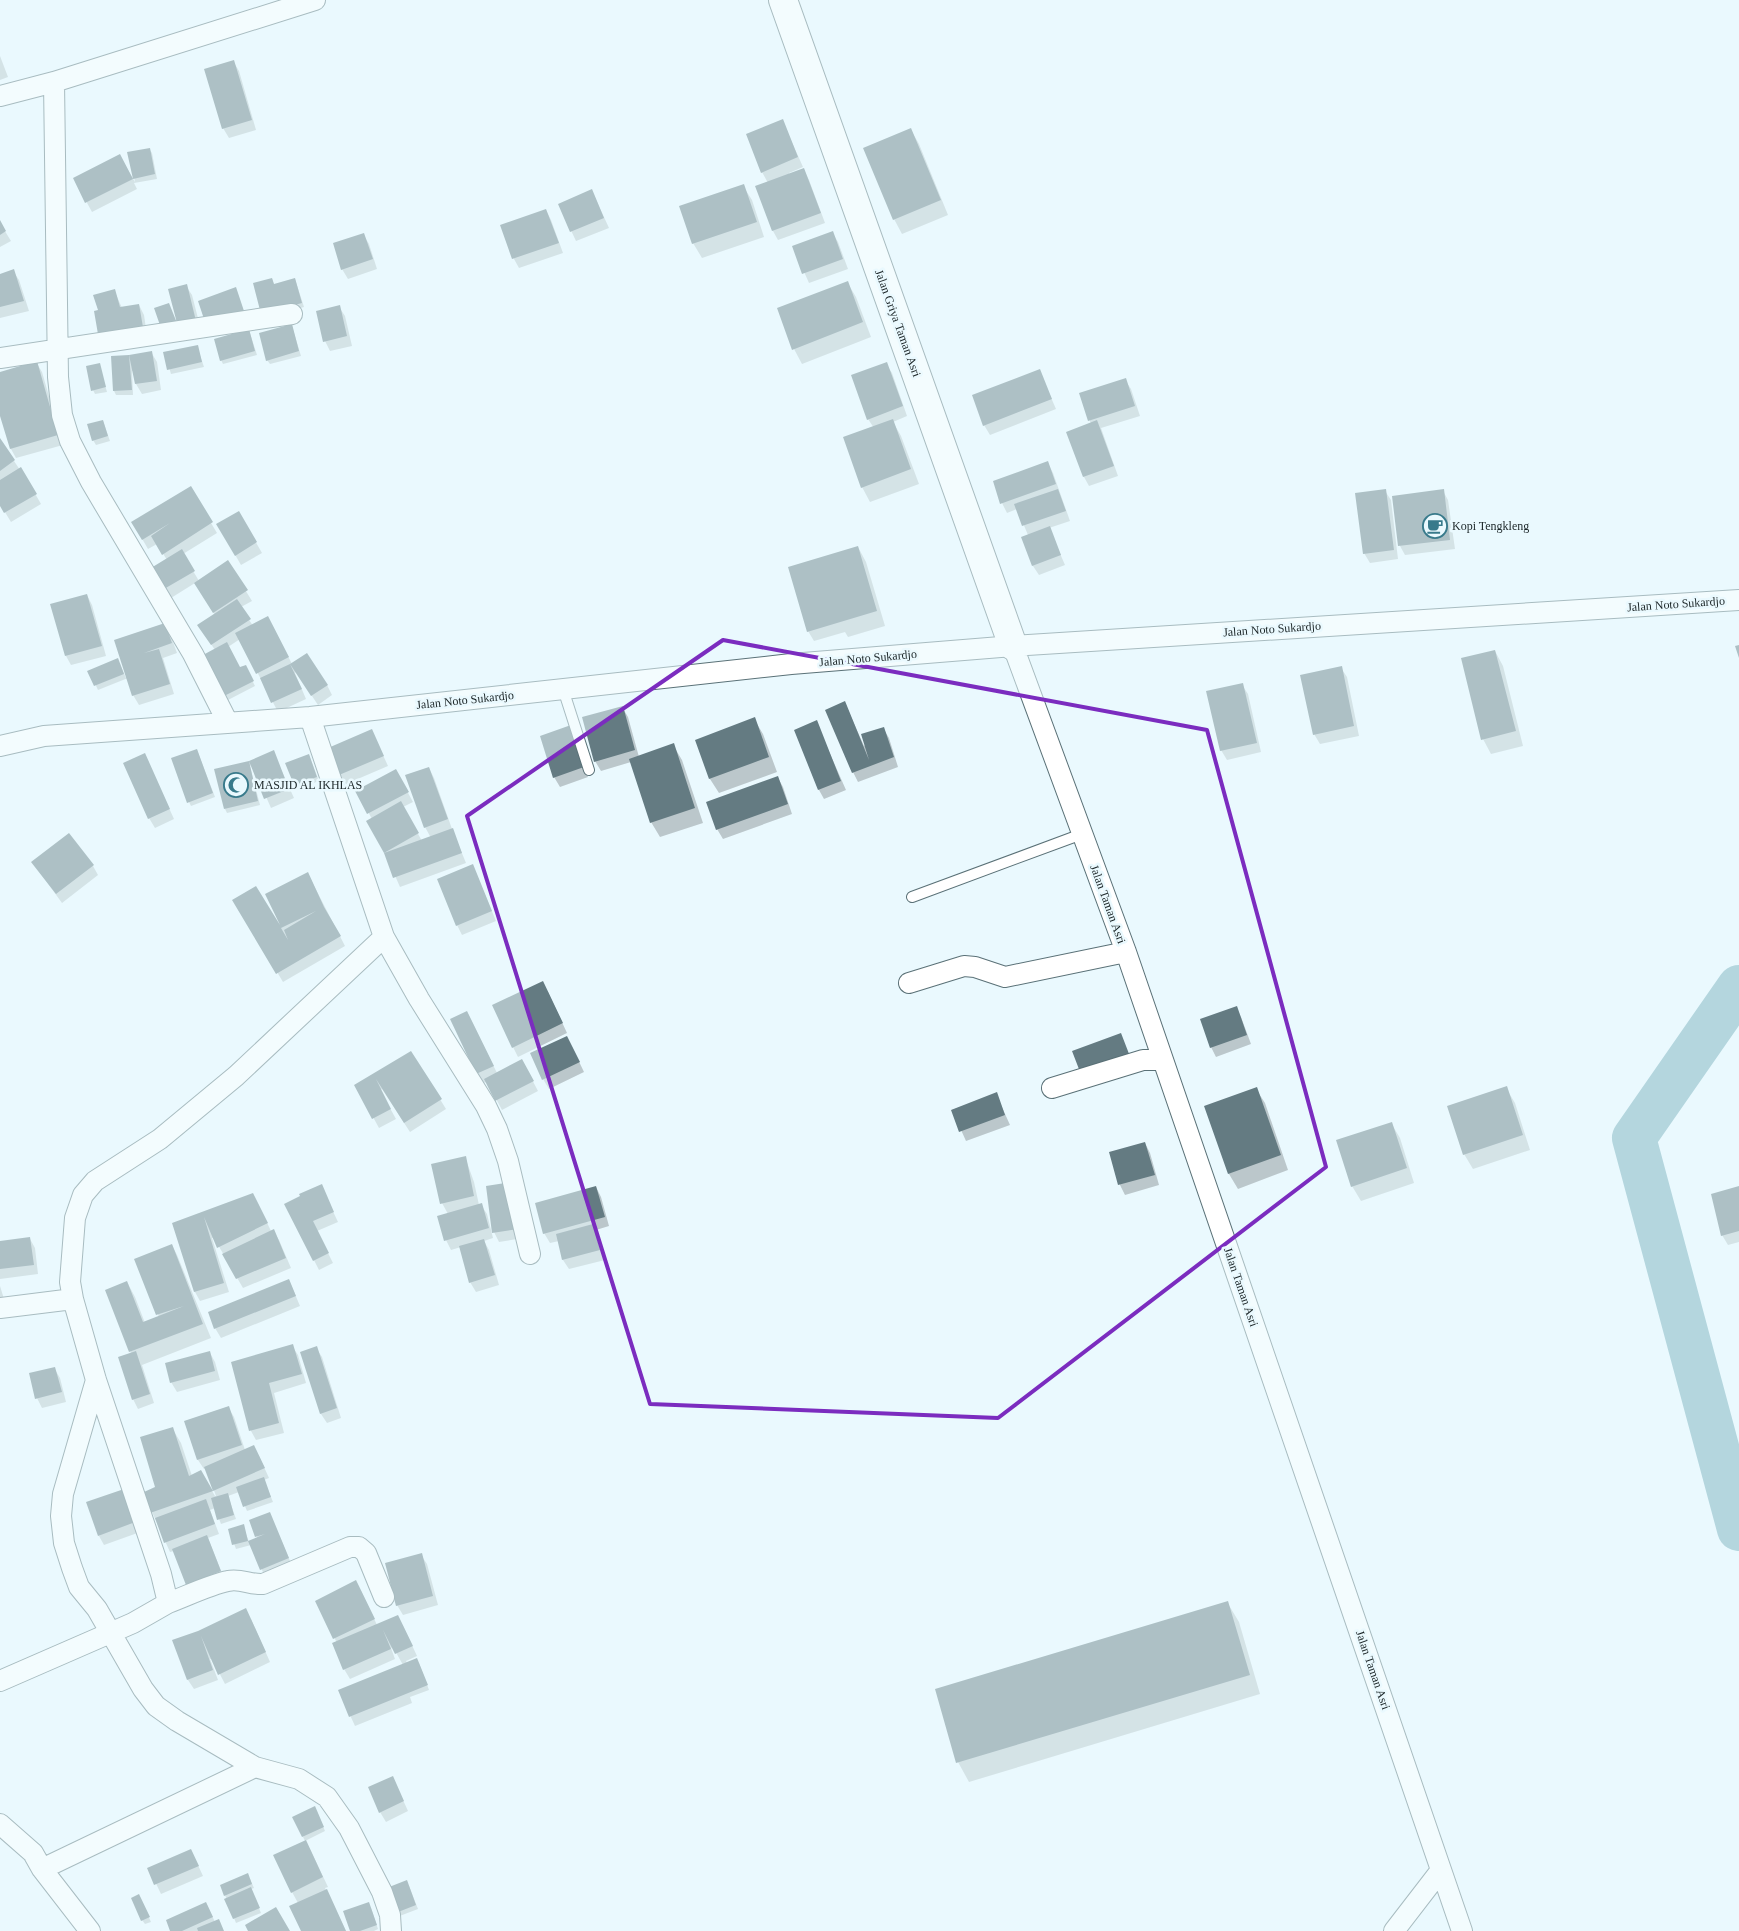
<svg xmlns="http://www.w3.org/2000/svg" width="1739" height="1931" font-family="'Times New Roman',serif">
  <rect width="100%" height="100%" fill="#eaf9fe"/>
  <path fill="#0003" d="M0 56 8 77 0 80Z
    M233 61 239 71 256 130 229 138 223 128Z
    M782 120 803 167 789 173 790 175 804 170 809 180 825 223 778 240 773 231 757 187 768 183 762 172Z
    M911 130 919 144 948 215 902 234 894 219Z
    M149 149 152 153 157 179 134 183 137 189 92 212 74 179 125 165 135 182 129 153Z
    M743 186 752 200 764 237 702 258 693 243Z
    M592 191 609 228 576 241 559 205Z
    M546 210 551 220 563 253 519 268 514 259 502 226Z
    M0 223 11 241 0 247Z
    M832 232 838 242 848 269 809 283 793 247Z
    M363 234 369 244 377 269 348 279 342 269Z
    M13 271 19 280 29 311 0 318V275Z
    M272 279 274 285 295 279 304 307 265 318Z
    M847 282 856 297 871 337 802 364 794 349Z
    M186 286 192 295 201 330 177 325 176 321 178 320Z
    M114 290 122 308 139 305 144 315 148 342 99 312Z
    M339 307 345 316 352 346 330 351 325 341Z
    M292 326 301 356 270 364 267 360Z
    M249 330 257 355 223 364 221 360Z
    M197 346 204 367 171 374 165 353Z
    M151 352 157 362 161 390 142 394 136 384 134 371H132L133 395H116L114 391 112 357 129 356 132 361Z
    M36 362 42 372 63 445 16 458 11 449 0 411V373Z
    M99 364 107 392 95 394 93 390Z
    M886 364 892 373 907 416 893 422 901 436 919 484 870 502 862 487 874 428 868 419Z
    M1039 370 1056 409 990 435 984 425Z
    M1125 380 1131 389 1140 416 1101 428 1118 476 1089 486 1084 477 1091 424 1081 394Z
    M103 421 110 441 96 445 93 440Z
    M0 440 20 470 21 469 41 504 11 522 0 504Z
    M1048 463 1053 473 1070 521 1049 528 1065 565 1039 575 1033 566 1028 535 1017 509 1007 513 1002 503Z
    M190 488 217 533 183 554 199 581 228 562 252 601 241 607 253 626 273 627 292 664 327 685 332 695 318 705 296 672 295 673 306 699 278 712 240 639 228 647 240 669 245 666 255 686 228 700 217 679 215 650 205 635 215 615 195 583 171 598 153 568 167 560 157 544 148 549 133 523Z
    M1385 491 1391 500 1398 559 1370 563 1364 553Z
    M1443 491 1448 500 1455 549 1405 555 1400 546 1393 497Z
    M239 513 262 553 241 565 218 525Z
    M858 547 866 562 885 626 848 637 845 632 814 641 808 631Z
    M87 595 92 605 106 656 71 665 66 656Z
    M165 624 170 634 177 653 163 658 174 694 139 705 133 695 128 678 98 690 89 671 120 664 126 678H128L116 641Z
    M1495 651 1503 666 1523 746 1491 754 1483 739Z
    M1341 668 1347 677 1359 736 1320 744 1314 734Z
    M1242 685 1248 694 1261 752 1227 760 1221 750Z
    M845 703 864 746 883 728 889 738 898 767 858 782 853 772Z
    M622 707 628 717 639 757 673 745 682 760 703 823 660 837 651 822 631 762 601 771 595 761Z
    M754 719 763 734 777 772 719 793 710 779 696 741Z
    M816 722 846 790 824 799 819 790Z
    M372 731 388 766 346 784 340 774Z
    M576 736 588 777 560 787 554 777Z
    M197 750 215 797 191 806 189 802Z
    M273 752 294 798 271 808 252 765 250 766 260 805 227 813 225 809 249 762Z
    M145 755 174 819 155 828 149 818Z
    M309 755 319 781 297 789 295 784Z
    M429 768 434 778 452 829 466 863 400 887 385 853 367 821 372 819 357 792 396 771 413 802 403 807 422 841 431 838 425 827Z
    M778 778 783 787 792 814 723 839 717 829Z
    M33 863 93 866 98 875 62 903Z
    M473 866 496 921 462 935 457 925Z
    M308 874 345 946 283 982 234 900 279 926Z
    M548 992 567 1033 518 1057 513 1047Z
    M1236 1007 1241 1017 1251 1044 1216 1057 1211 1047Z
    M467 1012 497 1073 527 1070 538 1091 502 1110 487 1082 483 1083 477 1074Z
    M572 1047 584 1072 549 1089 543 1079Z
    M411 1052 446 1109 410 1132 382 1089 380 1090 396 1119 379 1128 356 1086Z
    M1506 1088 1515 1103 1530 1150 1473 1169 1464 1154Z
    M1256 1089 1265 1103 1288 1170 1238 1189 1229 1174 1205 1107Z
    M996 1094 1010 1125 966 1141 952 1110Z
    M1391 1123 1400 1138 1414 1183 1361 1201 1352 1186Z
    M1145 1143 1150 1153 1159 1185 1125 1195 1120 1185 1111 1153Z
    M465 1157 474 1182 479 1205H481L487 1214 493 1238 484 1241 489 1250 499 1285 476 1292 470 1282 461 1247 451 1250 446 1240 448 1214 442 1203Z
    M321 1186 338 1222 317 1231 333 1263 319 1270 286 1205Z
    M487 1187 523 1238 499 1242 494 1232Z
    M596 1187 601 1197 609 1226 596 1230 605 1260 569 1269 563 1260 559 1241 550 1243 544 1233Z
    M1739 1187V1242L1728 1245 1722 1235Z
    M258 1204 271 1231 273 1230 279 1240 291 1268 243 1288 214 1238H212L229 1292 200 1301 195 1292 173 1224Z
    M30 1239 35 1248 38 1274 0 1279V1242Z
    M172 1245 177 1255 211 1338 142 1365 154 1403 138 1409 133 1399 127 1282 135 1297 145 1323 159 1317 136 1260Z
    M289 1280 300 1306 221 1338 215 1328Z
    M0 1286 4 1299 0 1300Z
    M292 1346 298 1355 306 1383 274 1393 284 1433 256 1440 251 1431 233 1362Z
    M316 1348 322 1357 341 1418 327 1423 321 1414Z
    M210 1353 215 1362 220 1380 177 1392 171 1382Z
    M54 1368 60 1378 66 1402 42 1408 37 1398Z
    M228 1407 234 1417 245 1450 259 1456 269 1478 264 1480 273 1502 247 1511 239 1492 228 1496 236 1519 221 1524 215 1508 210 1510 219 1534 208 1538 225 1581 192 1594 174 1551 170 1552 152 1512 172 1428 181 1443 192 1476 201 1472 215 1496H216L206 1468 204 1469 198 1460 186 1422Z
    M132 1499 143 1531 104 1545 99 1536Z
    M250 1521 279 1535 293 1568 266 1579 251 1545 236 1549 229 1530 243 1526 249 1542 258 1539Z
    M421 1555 427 1564 438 1605 403 1615 397 1605Z
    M361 1591 377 1625 403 1626 417 1656 406 1661 407 1663H419L429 1690 410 1697 412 1703 355 1726 339 1691 403 1665 393 1647 391 1648 395 1659 350 1679 344 1669 337 1643 316 1601Z
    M1227 1602 1239 1622 1260 1694 969 1782 958 1762Z
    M251 1619 270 1662 225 1684 212 1659H210L218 1680 194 1689 188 1680 173 1641Z
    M393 1778 408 1811 386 1822 380 1812Z
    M317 1812 325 1831 305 1841 311 1851 328 1887 325 1888 346 1931H302L298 1903 292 1892 305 1841 303 1837Z
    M191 1850 203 1876 161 1894 149 1869Z
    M250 1879 254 1888 251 1889 261 1913 236 1923 225 1895Z
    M409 1886 418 1909 397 1917Z
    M141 1900 151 1922 145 1924 142 1920Z
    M206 1903 215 1922 223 1931H172Z
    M371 1908 378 1929 374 1931H351Z"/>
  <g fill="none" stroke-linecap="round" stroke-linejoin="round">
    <path stroke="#73aab9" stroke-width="44" d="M1739 987 1634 1138 1739 1529"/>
  </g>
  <path fill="#647b82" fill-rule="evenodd" d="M234 60 252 120 222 129 204 69Z
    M783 119 798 157 761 173 746 134Z
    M911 128 941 200 893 220 863 148Z
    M150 148 155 174 133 179 127 152Z
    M120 154 133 179 85 203 73 178Z
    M804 168 821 213 772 231 755 186Z
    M744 184 757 222 692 244 679 206Z
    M592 189 604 218 570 232 558 204Z
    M546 209 559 243 512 259 500 225Z
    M0 220 6 231 0 235Z
    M833 231 843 259 802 274 792 246Z
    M364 233 373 259 341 270 333 243Z
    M14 269 24 301 0 307V274Z
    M272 278 274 284 295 278 302 303 261 314 253 283Z
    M848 281 863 322 792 350 777 308Z
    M187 284 196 321 162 331 154 308 169 303 177 323 168 289Z
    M236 287 244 311 206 325 198 301Z
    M115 289 120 307 139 304 144 333 99 340 94 311 98 310 93 295Z
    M340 305 347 336 323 342 316 311Z
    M292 324 299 351 266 361 259 333Z
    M249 329 255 351 220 361 214 339Z
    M198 345 202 362 167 370 163 352Z
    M152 351 157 381 135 384 129 355Z
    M129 355 132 390 113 391 111 356Z
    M37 361 58 435 10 449 0 416V372Z
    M887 362 903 406 867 420 851 375Z
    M100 363 106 387 91 391 86 366Z
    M1040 369 1052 399 983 426 972 395Z
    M1126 378 1135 406 1088 421 1079 393Z
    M893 419 911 469 861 488 843 437Z
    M103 420 108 436 92 441 87 424Z
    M1097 420 1114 466 1083 477 1066 432Z
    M0 438 15 460 0 471Z
    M1048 461 1056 484 1000 504 993 481Z
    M21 467 37 494 4 513 0 506V480Z
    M191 486 213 522 162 555 151 536 170 523 142 540 131 522Z
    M1058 489 1066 511 1022 526 1014 504Z
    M1386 489 1394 550 1363 554 1355 493Z
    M1444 489 1450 540 1398 546 1392 496Z
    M239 511 257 542 235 556 216 524Z
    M1050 526 1061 555 1032 566 1021 537Z
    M858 546 877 611 807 632 788 567Z
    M182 549 195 571 164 589 151 568Z
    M228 560 248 590 213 613 194 583Z
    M87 594 102 646 65 656 50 604Z
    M237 599 251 619 211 645 197 625Z
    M268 616 289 657 256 674 235 633Z
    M165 623 172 643 144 653 159 649 170 684 132 696 114 640Z
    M227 642 240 667 246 665 254 681 224 696 203 655Z
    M1739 645V658L1735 646Z
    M1495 650 1516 731 1481 740 1461 658Z
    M307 653 328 685 311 696 290 664 302 689 271 703 260 678 290 664Z
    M118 658 124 674 94 686 87 671Z
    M1342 666 1354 726 1313 735 1300 675Z
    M1243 683 1257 743 1220 751 1206 691Z
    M845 701 869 760 861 734 884 727 894 757 852 773 825 710Z
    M623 706 635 750 594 762 582 717Z
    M755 717 769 757 709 779 695 740Z
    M817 720 841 781 818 790 794 730Z
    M571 725 584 767 553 778 540 736Z
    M372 729 384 756 339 775 328 748Z
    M674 743 695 808 650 823 629 759Z
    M197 749 213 793 187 803 171 758Z
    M274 750 289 789 264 799 249 761Z
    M145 753 170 809 148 819 123 763Z
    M309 754 317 777 294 785 285 763Z
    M249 761 258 801 224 809 214 769Z
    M429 767 448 819 424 828 405 775Z
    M396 769 409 792 367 814 355 791Z
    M778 776 788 804 716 830 706 802Z
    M401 801 419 833 384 853 453 828 462 853 393 878 384 853 366 821Z
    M69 833 94 865 56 894 31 862Z
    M473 864 492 911 456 926 437 879Z
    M308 872 324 907 341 936 276 974 232 900 256 886 280 925 265 894ZM316 911 284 930 288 940 281 928Z
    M543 981 563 1023 512 1048 492 1005Z
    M1237 1006 1247 1035 1210 1048 1200 1019Z
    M467 1011 494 1066 476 1074 450 1019Z
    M1121 1033 1131 1059 1082 1077 1072 1051Z
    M567 1036 580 1062 542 1080 530 1053Z
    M411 1051 442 1099 404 1123 376 1079 391 1109 372 1119 354 1085Z
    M522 1059 534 1081 495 1101 484 1079Z
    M1507 1086 1523 1135 1463 1155 1447 1106Z
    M1257 1087 1281 1155 1228 1174 1204 1106Z
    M997 1092 1005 1115 959 1132 951 1110Z
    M1392 1122 1407 1168 1351 1187 1336 1140Z
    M1145 1142 1155 1175 1118 1185 1109 1152Z
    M466 1156 474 1196 440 1204 431 1164Z
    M512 1182 518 1229 492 1233 486 1186Z
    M322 1184 334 1212 313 1221 329 1253 313 1261 284 1204 300 1196 299 1194Z
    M596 1186 605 1217 543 1234 535 1203Z
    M1739 1186V1231L1721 1236 1711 1194Z
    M253 1193 268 1223 217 1248 204 1217 224 1283 194 1292 172 1223Z
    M482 1203 489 1228 444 1241 437 1216Z
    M593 1224 600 1250 562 1260 556 1234Z
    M274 1229 286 1258 236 1279 222 1254Z
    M30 1237 34 1265 0 1269V1241Z
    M484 1239 495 1275 469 1283 459 1246Z
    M172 1244 203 1324 129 1352 105 1290 127 1281 143 1322 184 1306 156 1315 134 1259Z
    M289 1279 296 1296 214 1329 208 1312Z
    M293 1344 302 1374 269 1383 279 1423 249 1431 231 1362Z
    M317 1346 337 1408 320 1414 300 1352Z
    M136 1351 150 1394 132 1400 118 1357Z
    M210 1351 215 1371 170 1383 165 1363Z
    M55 1367 62 1392 35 1399 29 1373Z
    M229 1406 242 1445 197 1460 184 1421Z
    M173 1427 189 1476 201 1470 213 1491 204 1467 254 1445 265 1468 213 1491 150 1513 144 1492 155 1487 140 1437Z
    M264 1477 271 1497 243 1507 236 1487Z
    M127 1488 138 1521 98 1536 86 1502Z
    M228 1493 234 1515 217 1520 211 1498Z
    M206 1499 215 1524 164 1543 155 1518Z
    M270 1512 289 1558 260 1570 248 1541 265 1534 255 1537 249 1520Z
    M244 1524 248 1541 232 1545 228 1529Z
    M207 1535 221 1571 186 1585 172 1549Z
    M422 1553 433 1596 396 1606 385 1563Z
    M356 1580 375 1619 333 1639 315 1601Z
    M1228 1601 1250 1675 956 1763 935 1689Z
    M246 1608 266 1652 218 1675 201 1636 213 1670 187 1680 172 1640 198 1631Z
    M398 1615 413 1646 395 1654 383 1630 391 1649 343 1670 332 1643Z
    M417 1658 428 1685 349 1717 338 1690Z
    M393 1776 404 1801 379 1813 368 1787Z
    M315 1806 324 1827 302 1837 292 1817Z
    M306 1840 323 1877 291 1893 273 1855Z
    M191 1849 199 1866 154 1885 147 1868Z
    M248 1873 252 1884 224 1896 220 1885Z
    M407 1880 416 1905 393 1914 384 1889Z
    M251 1887 260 1908 233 1919 224 1899Z
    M327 1889 346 1931H301L289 1906Z
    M139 1894 150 1917 141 1921 131 1898Z
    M206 1902 213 1917 182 1931H170L166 1920Z
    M369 1902 377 1925 360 1931H350L343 1911Z
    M276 1907 290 1931H248L245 1925Z
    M219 1919 224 1931H198L197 1928Z"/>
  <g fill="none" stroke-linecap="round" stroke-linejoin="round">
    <defs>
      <path id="lane" d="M563 689 589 770
        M912 897 1082 834"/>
      <path id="street" d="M54 82 58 377 62 415 70 441 91 482 193 654 228 723
        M0 96 54 82 315 0
        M0 358 292 314
        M1013 646 1126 952 1462 1931
        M310 717 384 937 419 999 486 1106 497 1129 508 1161 530 1254
        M0 746 44 736 310 717 791 664 1013 646 1739 600
        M909 983 964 966 975 967 1005 977 1126 952
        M1052 1088 1143 1060H1163
        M0 1308 73 1299
        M96 1380 63 1494 61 1516 64 1543 72 1568 79 1587 97 1609 143 1689 156 1706 177 1721 255 1767 299 1779 327 1797 349 1828 382 1892 390 1915 391 1931
        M168 1603C187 1596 209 1585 228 1581 240 1578 251 1585 263 1584L350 1547H359L366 1553 384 1597
        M0 1681 133 1623 168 1603 161 1574 96 1380 73 1299 70 1282 75 1218 83 1195 95 1181 160 1139 236 1076 384 937
        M0 1824 33 1853 42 1869 90 1931
        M42 1869 255 1767
        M1394 1931 1441 1870"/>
      <path id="secondary" d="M783 0 1013 646"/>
    </defs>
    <use href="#lane" stroke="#5a7177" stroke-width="12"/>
    <use href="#street" stroke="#5a7177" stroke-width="22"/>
    <use href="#secondary" stroke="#5a7177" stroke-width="30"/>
    <use href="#lane" stroke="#fff" stroke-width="10"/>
    <use href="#street" stroke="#fff" stroke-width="20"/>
    <use href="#secondary" stroke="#fff" stroke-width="28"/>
  </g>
  <path d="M0 0H1739V1931H0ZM723 640 1207 730 1326 1167 998 1418 650 1404 467 816Z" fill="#eaf9fe" fill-opacity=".55" fill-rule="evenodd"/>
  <path fill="none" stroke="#7b2cbf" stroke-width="4" stroke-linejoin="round" d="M723 640 1207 730 1326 1167 998 1418 650 1404 467 816Z"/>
  <defs>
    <symbol id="cafe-ring" viewBox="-11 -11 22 22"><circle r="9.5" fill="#eaf9fe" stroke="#387a8b" stroke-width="1.5"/><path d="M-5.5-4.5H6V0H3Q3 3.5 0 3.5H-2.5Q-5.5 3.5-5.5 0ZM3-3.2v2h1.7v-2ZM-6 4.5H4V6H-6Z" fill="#387a8b"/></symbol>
    <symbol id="mosque-ring" viewBox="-11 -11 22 22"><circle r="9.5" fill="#eaf9fe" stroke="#387a8b" stroke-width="1.5"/><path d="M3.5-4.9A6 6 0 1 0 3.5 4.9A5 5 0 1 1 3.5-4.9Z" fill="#387a8b"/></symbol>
  </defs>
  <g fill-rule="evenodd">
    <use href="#cafe-ring" x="1421" y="512" width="28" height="28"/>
    <use href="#mosque-ring" x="222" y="771" width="28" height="28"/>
  </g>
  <g text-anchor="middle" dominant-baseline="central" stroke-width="5" stroke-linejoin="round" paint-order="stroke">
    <g font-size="12" fill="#1b2527" stroke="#eaf9fe">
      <text transform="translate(898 323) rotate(70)">Jalan Griya Taman Asri</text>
      <text transform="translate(1676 604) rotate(-4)">Jalan Noto Sukardjo</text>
      <text transform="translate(1272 629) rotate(-4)">Jalan Noto Sukardjo</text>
      <text transform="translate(868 658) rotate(-5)">Jalan Noto Sukardjo</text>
      <text transform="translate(465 700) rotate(-6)">Jalan Noto Sukardjo</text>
      <text transform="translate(1108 904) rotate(70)">Jalan Taman Asri</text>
      <text transform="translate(1241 1287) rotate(71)">Jalan Taman Asri</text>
      <text transform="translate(1373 1670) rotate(71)">Jalan Taman Asri</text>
    </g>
    <g font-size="12" fill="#1b2527" stroke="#eaf9fe" text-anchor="start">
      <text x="1452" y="526">Kopi Tengkleng</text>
      <text x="254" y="785">MASJID AL IKHLAS</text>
    </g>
  </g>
</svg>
